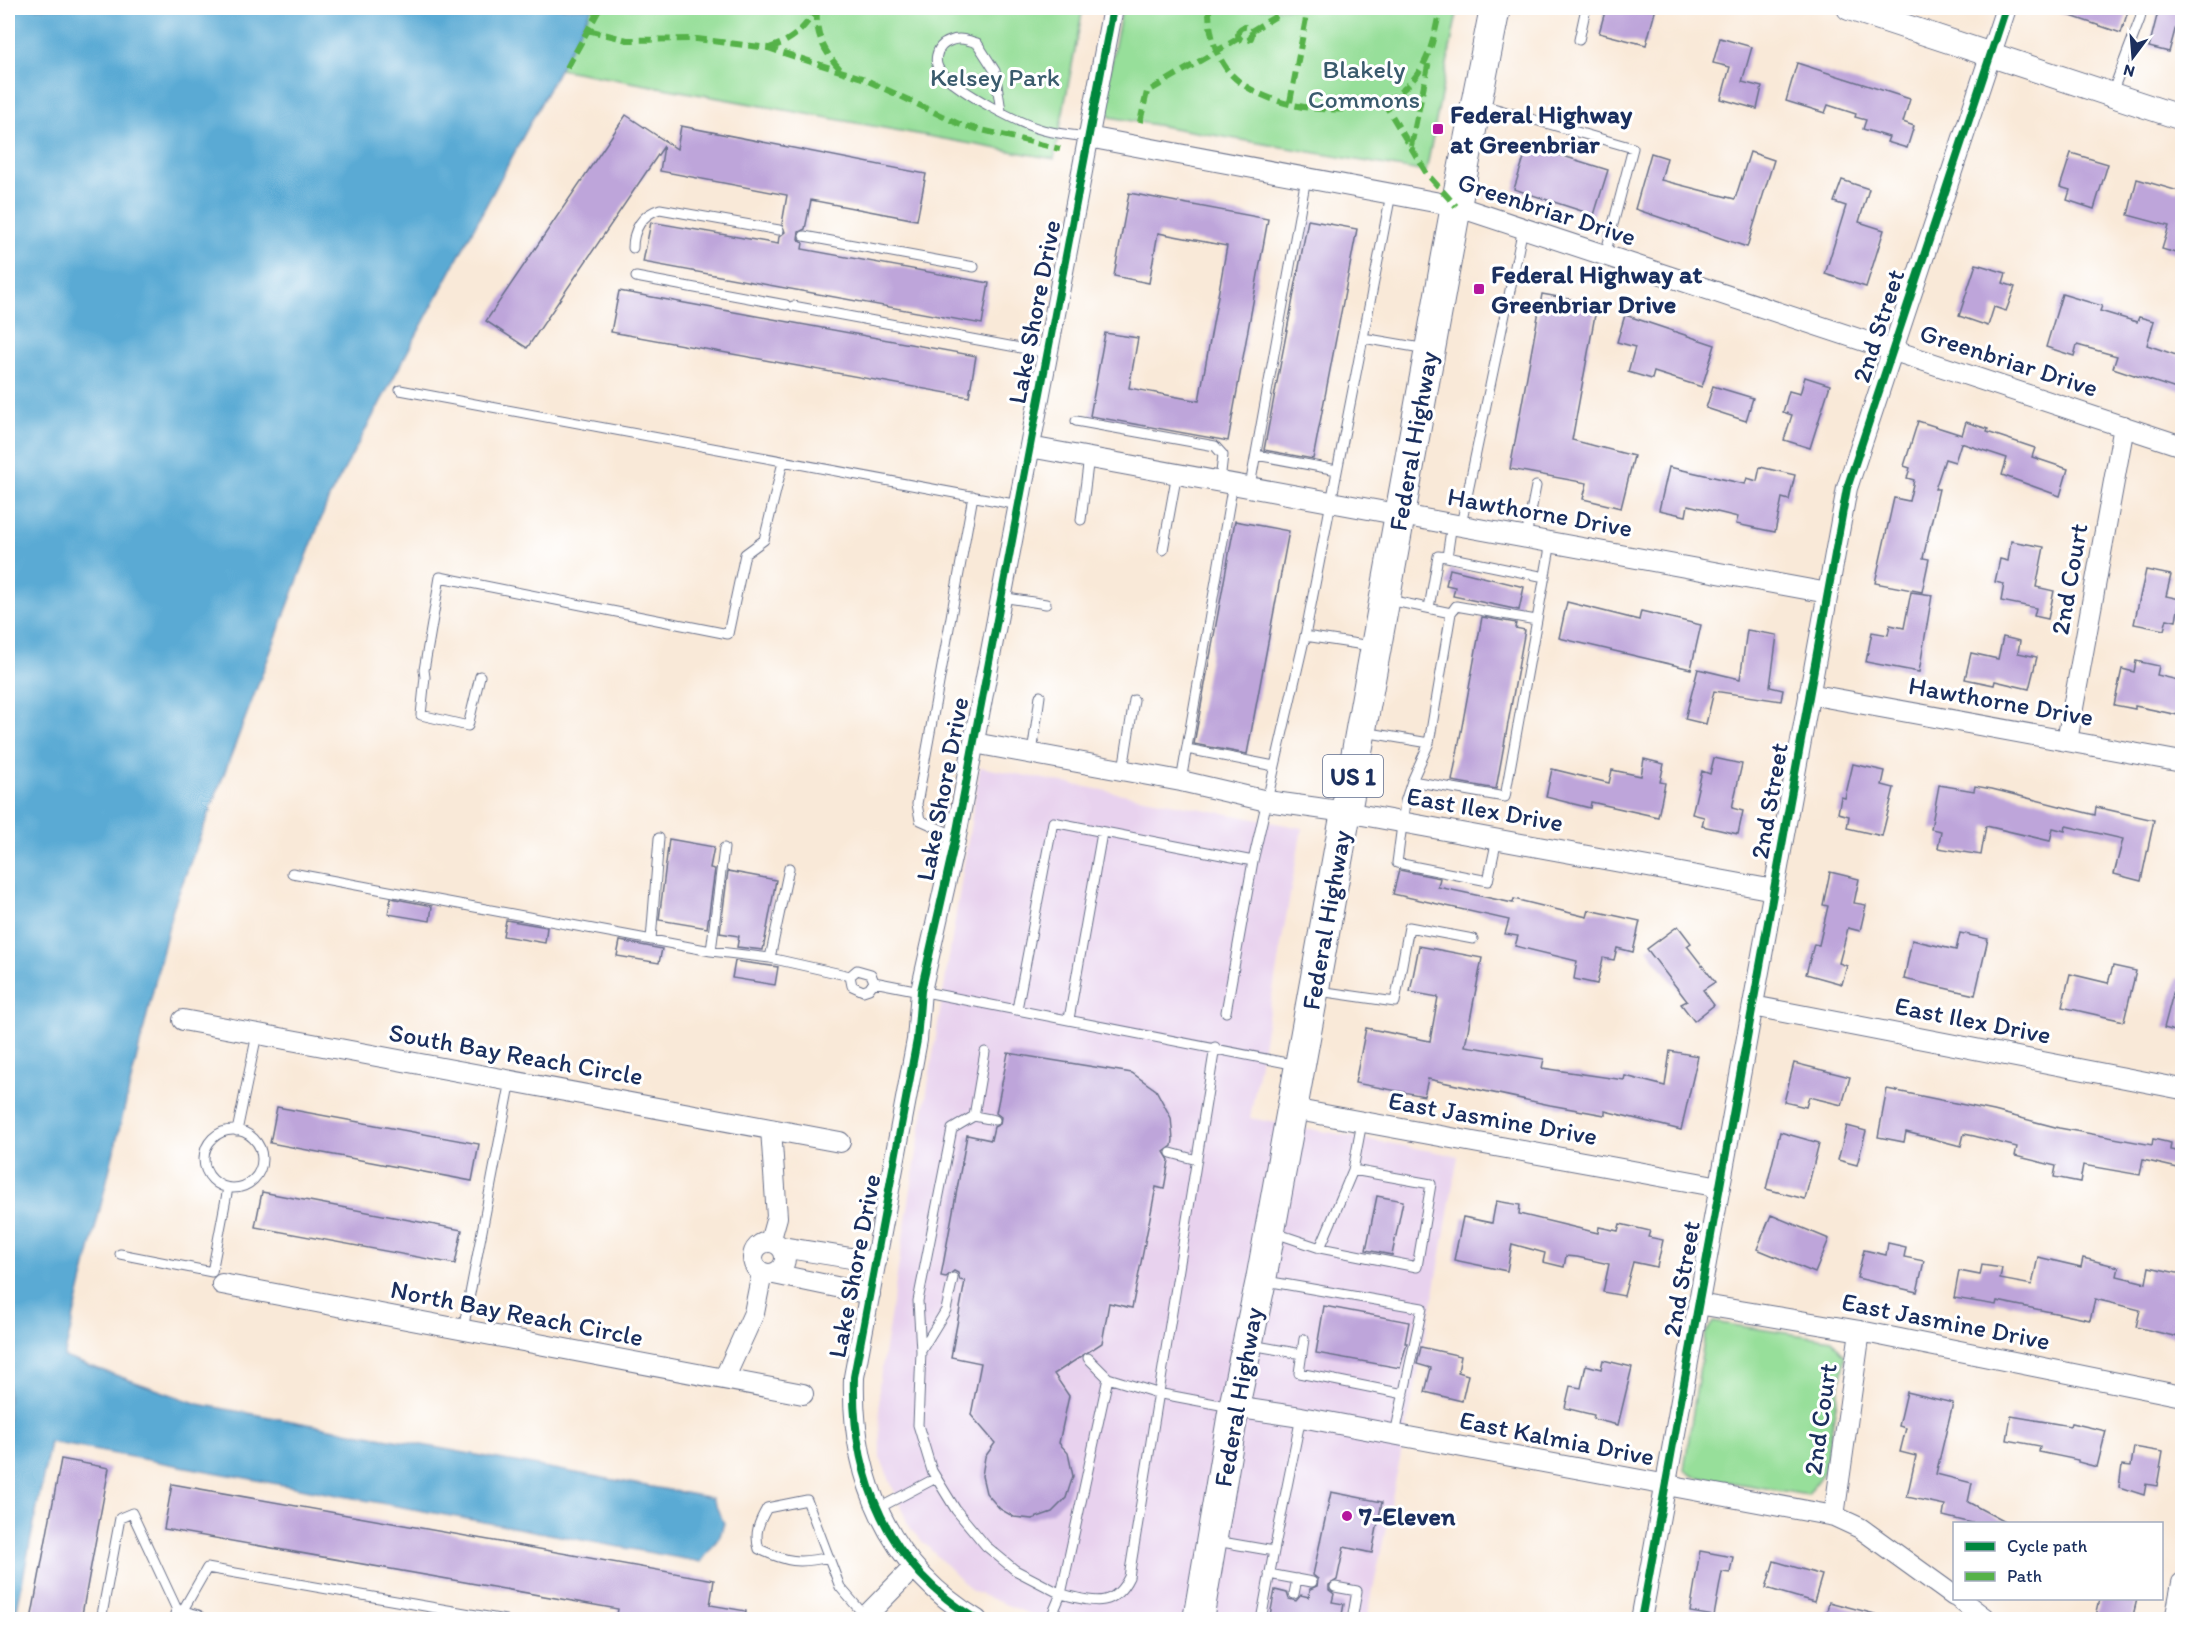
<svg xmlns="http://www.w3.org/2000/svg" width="2190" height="1627" font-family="Itim,sans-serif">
  <rect width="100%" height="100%" fill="#fff"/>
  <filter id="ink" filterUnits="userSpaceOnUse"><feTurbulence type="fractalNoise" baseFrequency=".0167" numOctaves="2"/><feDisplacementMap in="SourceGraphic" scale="12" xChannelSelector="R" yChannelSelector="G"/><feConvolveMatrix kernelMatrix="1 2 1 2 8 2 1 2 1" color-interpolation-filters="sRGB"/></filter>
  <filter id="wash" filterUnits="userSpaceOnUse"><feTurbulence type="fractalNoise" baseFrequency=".008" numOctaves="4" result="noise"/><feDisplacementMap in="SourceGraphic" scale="24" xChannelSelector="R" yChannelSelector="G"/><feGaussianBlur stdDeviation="1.35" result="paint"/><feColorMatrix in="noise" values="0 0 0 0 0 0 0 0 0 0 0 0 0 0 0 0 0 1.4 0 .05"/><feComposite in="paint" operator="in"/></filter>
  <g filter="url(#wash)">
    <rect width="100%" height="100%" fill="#f9e9d8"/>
    <path fill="#e8d2ee" d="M980 767 1302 828 1250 1118 1458 1156 1434 1294 1367 1619H1042L972 1591 910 1529 880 1457 879 1385Z"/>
    <path fill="#97df9a" stroke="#59877c" stroke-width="1.5" d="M592 8H1083L1054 159 559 69Z
      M1122 8H1458L1426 172 1110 117 1104 102Z
      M1713 1322 1832 1340 1845 1356 1824 1471 1807 1495 1693 1476 1684 1470 1705 1334Z"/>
    <path fill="#5aaad4" stroke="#3a6c99" stroke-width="1.5" d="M8 8H592L329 498 173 908 64 1357 198 1404 712 1498 724 1523 720 1536 701 1562 50 1442 15 1619H8Z"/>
    <g id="blocks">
      <path fill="#bea5da" d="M1606 8H1656L1646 45 1599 33Z
        M2053 8H2129L2121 33 2053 10Z
        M2159 8H2181L2169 52 2149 47Z
        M1720 38 1752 47 1742 82 1762 87 1757 109 1721 99 1730 67 1713 63Z
        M1797 63 1910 99 1903 122 1914 126 1907 148 1887 142 1889 137 1863 129 1866 120 1855 117 1856 114 1828 105 1825 113 1786 101Z
        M626 115 677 149 681 126 926 174 917 220 811 200 805 229 799 232 798 239 803 243 802 249 989 283 982 324 643 262 651 222 778 244 779 237 785 232 782 224 787 195 660 171 664 146 527 348 486 321Z
        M1528 145 1608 170 1594 215 1514 189Z
        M1750 152 1774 160 1747 247 1635 209 1651 153 1667 158 1661 180 1735 199Z
        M2071 153 2108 164 2094 209 2067 200 2070 190 2060 187Z
        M2137 179 2182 192V255L2162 249 2169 226 2128 215Z
        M1842 180 1869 189 1859 222 1884 230 1866 287 1825 274 1846 206 1834 202Z
        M1129 193 1268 219 1228 441 1090 416 1105 333 1138 338 1129 388 1199 401 1227 246 1158 233 1149 283 1114 276Z
        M1308 220 1357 229 1313 459 1264 450Z
        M1976 264 2006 273 2003 283 2015 287 2006 311 1994 307 1988 326 1959 316Z
        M619 291 976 356 969 397 611 332Z
        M1542 294 1597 304 1572 440 1634 456 1621 508 1583 499 1587 483 1510 469Z
        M2062 294 2102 306 2100 311 2137 322 2139 317 2154 321 2147 345 2182 357V391L2113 368 2117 356 2077 345 2074 356 2046 347Z
        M1625 315 1715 345 1702 387 1654 372 1652 379 1628 372 1635 347 1617 342Z
        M1805 377 1830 385 1810 448 1784 440 1792 415 1783 412 1789 391 1800 394Z
        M1713 386 1753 398 1746 421 1706 408Z
        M1918 421 1962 435 1966 422 1988 429 1987 432 2035 448 2032 457 2068 469 2060 496 2002 475 2007 458 1961 443 1955 462 1945 459 1935 489H1939L1923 558 1929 559 1922 592 1875 583 1894 498 1909 501 1914 480 1907 478 1910 468 1904 466Z
        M1669 467 1745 484 1747 478 1757 481 1760 467 1795 475 1789 500 1782 498 1775 532 1736 524 1738 517 1688 505 1686 516 1659 510Z
        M1235 521 1289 531 1247 754 1194 744Z
        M2011 541 2044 547 2036 587 2054 591 2048 619 2034 616 2036 608 2001 601 2004 584 1995 582 2000 559 2008 561Z
        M1450 569 1524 587 1519 610 1453 596 1455 587 1446 585Z
        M2146 570 2171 575 2166 596 2180 599 2176 621 2167 619 2164 630 2134 624Z
        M1911 592 1932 595 1919 672 1866 662 1872 632 1888 635 1890 625 1904 628Z
        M1567 602 1639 620 1641 611 1701 625 1691 669 1559 638Z
        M1482 617 1516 623 1515 628 1525 630 1496 789 1452 781Z
        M1747 630 1777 635 1770 687 1783 690 1781 701 1714 691 1706 724 1685 719 1698 669 1740 679Z
        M2003 637 2020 641 2018 653 2037 657 2029 689 1995 681 1994 685 1965 679 1971 653 1998 659Z
        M2136 661 2159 666 2157 675 2182 681 2178 715 2135 706V709L2114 705 2122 669 2134 672Z
        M1714 758 1742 764 1732 808 1743 811 1738 834 1702 826 1704 817 1692 814 1702 771 1710 774Z
        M1644 759 1664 764 1660 782 1665 783 1658 817 1591 802 1590 808 1546 797 1552 769 1609 783 1612 770 1641 776Z
        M1853 764 1885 771 1882 785 1894 788 1882 836 1847 828 1849 816 1838 813 1841 797 1845 798Z
        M1939 785 1974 791 1975 786 1992 789 2095 815 2096 807 2154 820 2141 881 2114 874 2123 839 2066 826 2065 831 2053 828 2050 841 1986 826 1981 855 1938 848 1941 831 1931 829Z
        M669 839 714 847 710 868 715 869 707 928 659 920Z
        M1399 870 1440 878 1438 887 1513 903 1514 899 1587 917 1589 910 1640 921 1633 952 1617 948 1614 960 1603 958 1597 984 1574 979 1577 961 1515 946 1518 936 1505 934 1509 920 1393 894Z
        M728 871 776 880 763 950 737 947 739 936 720 933Z
        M1830 872 1859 879 1854 903 1866 905 1860 931 1848 928 1839 963 1847 966 1842 984 1806 974 1814 944 1819 945 1828 906 1823 905Z
        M391 898 432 906 430 921 388 914Z
        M506 920 547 927 545 943 503 936Z
        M1678 926 1691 943 1687 946 1715 982 1703 990 1714 1005 1694 1021 1681 1004 1687 1001 1647 949Z
        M1960 933 1988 939 1975 995 1904 979 1912 940 1956 950Z
        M620 941 662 949 659 963 617 956Z
        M1419 946 1482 958 1465 1046 1544 1059 1542 1068 1624 1080 1625 1076 1665 1086 1670 1051 1698 1056 1681 1130 1605 1111V1115L1550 1105 1428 1079 1424 1096 1355 1083 1366 1028 1430 1041 1438 997 1410 992Z
        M735 961 778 967 775 985 732 978Z
        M2113 966 2136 971 2124 1021 2062 1007 2070 974 2108 983Z
        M2177 978 2182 979V1033L2164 1028Z
        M1008 1053 1132 1073 1156 1090 1171 1118 1173 1140 1172 1146 1164 1152 1169 1160 1164 1189 1156 1187 1132 1308 1109 1303 1102 1343 1054 1374 1069 1396 1059 1443 1068 1453 1073 1476 1066 1498 1052 1512 1032 1519 1014 1517 1000 1509 986 1493 982 1476 985 1457 995 1443 971 1415 981 1363 951 1357 965 1281 960 1280 958 1273 954 1271 946 1277 941 1276 967 1135 991 1140 994 1127 1000 1124 1001 1117 996 1113Z
        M1794 1063 1850 1077 1842 1105 1809 1097 1806 1107 1784 1102Z
        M1887 1089 1994 1111 2059 1128 2152 1145 2153 1139 2171 1143 2170 1150 2182 1152V1169L2143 1160 2140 1175 2083 1165 2080 1182 2054 1177 2056 1166 2015 1156 2017 1147 1974 1136 1964 1134 1961 1146 1906 1132 1904 1142 1878 1137Z
        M277 1107 479 1144 472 1181 270 1143Z
        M1847 1126 1866 1131 1857 1165 1838 1160Z
        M1780 1132 1819 1143 1805 1199 1766 1189Z
        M262 1192 462 1230 455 1264 255 1227Z
        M1377 1196 1403 1201 1392 1255 1366 1250Z
        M1496 1201 1520 1205 1519 1214 1598 1233 1599 1227 1618 1231 1620 1224 1650 1231 1648 1237 1663 1240 1657 1267 1633 1262 1624 1296 1603 1292 1609 1264 1577 1257 1566 1256 1564 1267 1543 1262 1545 1253 1512 1244 1507 1271 1454 1260 1463 1217 1492 1223Z
        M1771 1215 1829 1239 1815 1273 1757 1249Z
        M1888 1243 1906 1247 1904 1257 1924 1261 1917 1292 1857 1278 1864 1250 1886 1255Z
        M2038 1257 2081 1267 2083 1258 2119 1267 2117 1276 2146 1283 2149 1267 2182 1274V1338L2136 1327 2140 1310 2095 1299 2090 1320 1997 1301 1996 1305 1954 1298 1959 1271 1980 1275 1982 1265 2002 1268 2000 1279 2032 1285Z
        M1324 1306 1409 1322 1405 1343H1407L1400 1368 1316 1353Z
        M1421 1347 1461 1356 1458 1372 1468 1375 1462 1401 1425 1392 1431 1368 1417 1364Z
        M1603 1360 1632 1367 1618 1425 1593 1419 1594 1415 1565 1408 1570 1386 1581 1388 1586 1365 1601 1369Z
        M1907 1392 1953 1403 1936 1474 1972 1483 1968 1502 2009 1524H1976L1943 1516 1945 1505 1907 1497 1916 1456 1900 1452 1906 1428 1899 1426Z
        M2011 1416 2070 1426 2071 1423 2106 1431 2097 1467 2078 1462V1460L2039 1452 2040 1446 2007 1440Z
        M2134 1447 2163 1452 2157 1486 2146 1484 2144 1495 2119 1487 2122 1465 2131 1466Z
        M61 1459 109 1468 81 1620H31Z
        M172 1484 714 1580 710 1605 746 1611 745 1620H616L618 1609 164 1529Z
        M1331 1492 1382 1502 1372 1553 1344 1547 1337 1580 1329 1585V1590L1334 1594 1332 1602 1344 1604 1341 1620H1269L1275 1590 1287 1593 1289 1599 1296 1601 1301 1595 1309 1597 1310 1589 1317 1586 1318 1579 1313 1575Z
        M1700 1551 1733 1557 1730 1573 1722 1572 1714 1616 1690 1612Z
        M1774 1561 1822 1575 1814 1602 1766 1588Z
        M2100 1599H2137L2132 1620H2095Z
        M1829 1602 1875 1614 1874 1620H1825Z"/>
    </g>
  </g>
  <g filter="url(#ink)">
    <use href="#blocks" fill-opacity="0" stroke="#697089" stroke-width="1.5"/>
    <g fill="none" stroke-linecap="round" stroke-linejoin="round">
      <defs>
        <path id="service" d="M1579 40 1586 8
          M2112 93 2140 19 2142 8
          M1479 104 1633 148 1605 255
          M1001 111 995 71 977 43C968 40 959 37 950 41 935 46 932 64 943 74 962 93 1017 123 1043 130 1057 134 1074 135 1088 137
          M804 236 974 267
          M633 248C633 230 642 214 660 209L779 230
          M636 277 786 305
          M793 306 1048 353
          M1363 338 1427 349
          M400 390 1019 505
          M1076 421 1215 446 1223 455 1220 481
          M1256 455 1337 470
          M1250 486 1306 178
          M1081 520 1089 457
          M1452 523 1447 557 1545 577
          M1461 525 1523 228
          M1526 537 1536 486
          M1163 550 1177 473
          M1001 597 1046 604
          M1389 600 1451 613
          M1429 608 1438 556 1447 557
          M1305 636 1371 646
          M480 676 468 726 421 715 425 677 424 670 440 577 728 634 745 554 764 540 783 462
          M1364 732 1429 743
          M1187 749 1274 766
          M1032 754 1040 696
          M1123 770 1134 700
          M1181 781 1233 483
          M1412 781 1429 743 1451 613 1456 606 1536 620
          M956 836 920 820 917 804 973 496
          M1497 839 1488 881 1397 863 1405 802 1412 781 1505 797 1551 542
          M292 873 711 951 770 958 850 976
          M651 940 659 838
          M711 951 724 848
          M770 958 789 868
          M850 976 852 986 863 991 869 989 874 982
          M850 976 857 970 871 974 874 982
          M874 982 1297 1065
          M1319 991 1395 1002 1409 927 1473 939
          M1017 1009 1053 822 1253 861
          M1226 1012 1253 861 1305 636 1391 194
          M1069 1019 1102 833
          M985 1052 974 1116 952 1129 918 1301 921 1351 918 1425 932 1471 956 1510 986 1546 1015 1570 1061 1594 1108 1378 1157 1393 1231 1407
          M974 1116 995 1120
          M204 1159a29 29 0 1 1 58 0a29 29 0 1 1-58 0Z
          M237 1131 257 1034
          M1171 1153 1197 1160
          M1275 1233 1320 1248 1353 1170 1362 1122
          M1320 1248 1417 1267 1431 1184 1353 1170
          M120 1254 212 1272 228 1188
          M1266 1281 1422 1308 1395 1434
          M463 1330 511 1080
          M1304 1339 1299 1373 1404 1394
          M1251 1345 1302 1354
          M921 1351 946 1310 953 1278
          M1088 1358 1108 1378
          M877 1509 936 1478
          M1216 1541 1274 1551 1301 1417
          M829 1557C799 1564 787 1562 759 1549 754 1533 759 1522 767 1508L807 1500 840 1587 865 1616
          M1269 1574 1312 1582
          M1335 1587 1357 1591 1352 1620
          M1294 1594 1297 1579
          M179 1617 207 1568 505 1620
          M101 1620 120 1518 132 1513 180 1616
          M1050 1620 1061 1594C1092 1601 1113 1610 1129 1577L1215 1047
          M1261 1620 1274 1551"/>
        <path id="minor" d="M1088 137 1456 206 2182 446
          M1030 447 1828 593
          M1809 694 2182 762
          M2067 741 2124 426
          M974 743 1181 781 1267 801 1346 812 1774 890
          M1753 1006 2182 1089
          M183 1020 840 1142
          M1292 1109 1720 1187
          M753 1258a16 16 0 1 1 32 0a16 16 0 1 1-32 0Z
          M770 1242 777 1217 771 1129
          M782 1247 876 1262
          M774 1274 870 1294
          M222 1284 803 1394
          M1698 1304 1860 1331 2182 1396
          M724 1379 754 1313 762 1273
          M1234 1407 1301 1417 1834 1516 1860 1528 1954 1596
          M1834 1516 1860 1331
          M1958 1598 1987 1620
          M180 1616 196 1620
          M862 1620 914 1567
          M977 1620C888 1566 851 1478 854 1377L917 1040 921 991 956 836 1113 8
          M1641 1620 1847 488 2006 8
          M2175 1620 2182 1583"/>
        <path id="tertiary" d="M1849 8 2182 118"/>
        <path id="primary" d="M1198 1620 1234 1407 1261 1280 1456 206 1495 8"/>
      </defs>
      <use href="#service" stroke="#697089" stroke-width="11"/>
      <use href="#minor" stroke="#697089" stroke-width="22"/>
      <use href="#tertiary" stroke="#697089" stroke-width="26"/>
      <use href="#primary" stroke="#697089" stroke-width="32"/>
      <use href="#service" stroke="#fff" stroke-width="9"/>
      <use href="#minor" stroke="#fff" stroke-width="20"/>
      <use href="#tertiary" stroke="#fff" stroke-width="24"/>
      <use href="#primary" stroke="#fff" stroke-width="30"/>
      <path stroke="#55b248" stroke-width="6" stroke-dasharray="12 6" stroke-linecap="butt" d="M1209 8C1209 31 1214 53 1229 72 1263 112 1368 125 1407 86 1430 64 1434 37 1440 8
        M817 9C815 34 824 52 841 70
        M1238 34a7 7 0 1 1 14 0a7 7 0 1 1-14 0Z
        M588 30 627 40 697 39 768 48 862 78 961 125 1060 149
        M1251 31 1290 8
        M769 48C792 41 803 30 816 10
        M567 68 600 8
        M1383 101 1427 174 1456 206
        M1290 102 1308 8
        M1140 122 1147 92 1239 38
        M1411 146 1429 61"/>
      <defs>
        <path id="cycleway" d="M977 1620C888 1566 851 1478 854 1377L917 1040 921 991 956 836 1113 8
          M1641 1620 1847 488 2006 8"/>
      </defs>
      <use href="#cycleway" stroke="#fff" stroke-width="11"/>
      <use href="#cycleway" stroke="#00873e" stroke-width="8"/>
    </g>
  </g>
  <g fill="#b5179e" stroke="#fff" stroke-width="2">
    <rect x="1432" y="123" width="12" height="12" rx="3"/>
    <rect x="1473" y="283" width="12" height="12" rx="3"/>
    <circle cx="1347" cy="1516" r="6"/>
  </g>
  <g text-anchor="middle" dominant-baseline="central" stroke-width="6" stroke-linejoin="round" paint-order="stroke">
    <rect fill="#fff" stroke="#5f6d8e" stroke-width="1.5" x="1323" y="755" width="60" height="42" rx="4.5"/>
    <g font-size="24" font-weight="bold" fill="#1b2f5e">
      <text x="1353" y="776">US 1</text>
    </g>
    <g font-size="26" fill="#3a5b6d" stroke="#fff">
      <text x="1364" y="69">Blakely<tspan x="1364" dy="30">Commons</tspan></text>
      <text x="995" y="77">Kelsey Park</text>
    </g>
    <g font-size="26" font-weight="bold" fill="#1b2f5e" stroke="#fff" text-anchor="start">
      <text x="1450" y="114">Federal Highway<tspan x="1450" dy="30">at Greenbriar</tspan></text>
      <text x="1491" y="274">Federal Highway at<tspan x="1491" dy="30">Greenbriar Drive</tspan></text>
      <text x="1359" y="1516">7-Eleven</text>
    </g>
    <g font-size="26" fill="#1b2f5e" stroke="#fff">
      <text transform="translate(1547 209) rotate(18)">Greenbriar Drive</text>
      <text transform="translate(1034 312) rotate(-79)">Lake Shore Drive</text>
      <text transform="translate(1878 326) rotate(-72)">2nd Street</text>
      <text transform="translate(2009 360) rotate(18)">Greenbriar Drive</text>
      <text transform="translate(1413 441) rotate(-80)">Federal Highway</text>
      <text transform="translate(1540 512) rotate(10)">Hawthorne Drive</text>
      <text transform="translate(2069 579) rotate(-80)">2nd Court</text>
      <text transform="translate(2001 701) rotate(10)">Hawthorne Drive</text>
      <text transform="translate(942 789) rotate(-79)">Lake Shore Drive</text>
      <text transform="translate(1769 801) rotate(-80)">2nd Street</text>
      <text transform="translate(1485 809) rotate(10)">East Ilex Drive</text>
      <text transform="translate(1326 920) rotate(-80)">Federal Highway</text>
      <text transform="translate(1973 1020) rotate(11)">East Ilex Drive</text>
      <text transform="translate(516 1054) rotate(10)">South Bay Reach Circle</text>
      <text transform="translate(1493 1118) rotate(10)">East Jasmine Drive</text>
      <text transform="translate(854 1266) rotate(-79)">Lake Shore Drive</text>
      <text transform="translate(1681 1279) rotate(-80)">2nd Street</text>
      <text transform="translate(517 1313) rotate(11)">North Bay Reach Circle</text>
      <text transform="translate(1946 1321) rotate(11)">East Jasmine Drive</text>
      <text transform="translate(1238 1397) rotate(-80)">Federal Highway</text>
      <text transform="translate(1820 1419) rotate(-82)">2nd Court</text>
      <text transform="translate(1557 1438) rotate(11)">East Kalmia Drive</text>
    </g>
  </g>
  <rect width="2190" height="1627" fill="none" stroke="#fff" stroke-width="30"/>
  <rect x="1953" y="1522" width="210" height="78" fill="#ffffff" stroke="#a4acbf" stroke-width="1.5"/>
  <rect x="1965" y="1542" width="30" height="9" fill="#00873e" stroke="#a4acbf" stroke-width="1.5"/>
  <text x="2007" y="1552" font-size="18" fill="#1b2f5e">Cycle path</text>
  <rect x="1965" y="1572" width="30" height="9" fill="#55b248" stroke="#a4acbf" stroke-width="1.5"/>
  <text x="2007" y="1582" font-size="18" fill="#1b2f5e">Path</text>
  <g transform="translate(2133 57) rotate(196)" stroke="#ffffff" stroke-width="4.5" paint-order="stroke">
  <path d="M0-4.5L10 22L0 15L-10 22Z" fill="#1b2f5e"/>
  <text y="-9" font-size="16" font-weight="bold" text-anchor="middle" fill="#1b2f5e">N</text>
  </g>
</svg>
